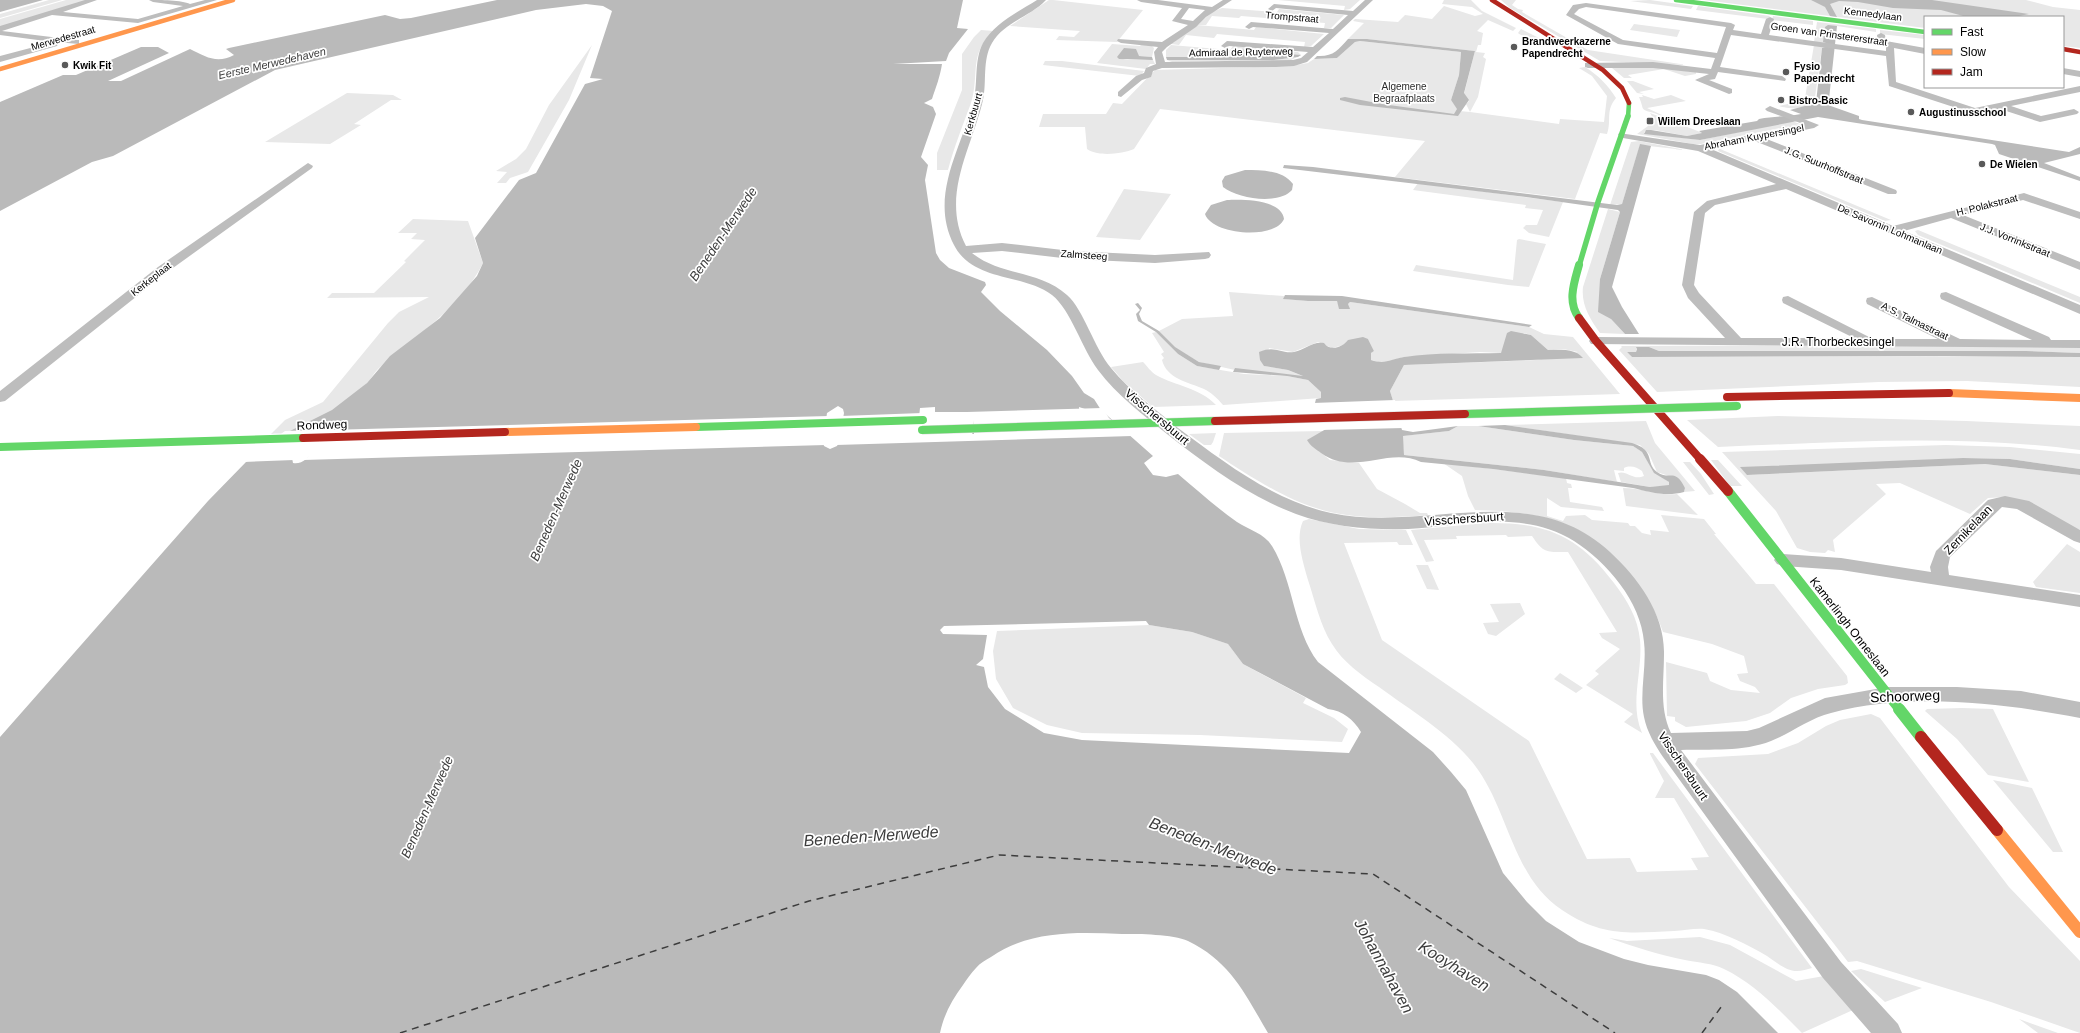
<svg xmlns="http://www.w3.org/2000/svg" width="2080" height="1033" font-family="Arial,sans-serif">
  <rect width="100%" height="100%" fill="#fff"/>
  <path fill="#e8e8e8" d="M49 0H62L0 18V14Z
    M66 0H90L0 28V19Z
    M1049 0H1053L1143 10 1117 42 1056 40 1059 36 1074 37 1080 31 1010 26Z
    M1278 0H1360L1350 9 1344 10 1345 6Z
    M1444 0H1471L1482 11 1516 28 1513 31 1488 20 1477 31 1483 33 1481 45H1478L1476 52 1485 53 1483 57 1486 59 1478 97 1470 112 1559 124 1560 119 1604 122 1607 96 1592 76 1579 68 1585 67C1599 76 1607 84 1616 98 1605 111 1612 120 1607 134L1600 133 1575 199 1395 177 1425 141 1160 109 1134 149C1122 154 1098 157 1087 149L1085 127H1039L1043 114H1106L1113 103 1122 104 1155 70 1291 66 1308 63 1314 59 1337 58 1355 42 1360 41 1461 52 1459 75 1451 100 1459 111 1470 112 1466 104 1469 101 1464 94 1475 51 1367 39H1348L1364 23 1353 21 1355 19 1398 22 1405 15 1432 19 1444 6 1475 16 1483 14 1472 7 1442 4Z
    M1501 0H1516L1512 5 1518 9 1523 10 1522 12 1588 50 1687 65 1600 61 1510 8Z
    M1650 0 1693 6 1691 9 1630 1Z
    M1704 0H2026L2053 7 2080 10V48L2063 46V17H1925V28Z
    M1698 6 1770 16 1768 19 1696 10Z
    M1222 8 1277 12 1279 9 1344 15 1331 28H1324L1325 23 1241 16 1239 18 1212 16 1206 25H1198L1212 12Z
    M1773 16 1813 21V25L1772 20Z
    M1817 22 1876 29V32L1837 26 1826 43 1814 42Z
    M1634 24 1680 30 1677 37 1630 30Z
    M1197 25 1254 30 1256 27 1324 34 1311 46 1304 47 1305 42 1217 34 1214 38 1186 35 1179 45 1171 44Z
    M1521 29 1555 46C1548 46 1523 37 1518 33Z
    M981 30 994 31C968 54 980 74 971 103 963 125 954 147 948 170H937V153L962 90V54L974 37Z
    M1880 30 1925 35V39L1880 34Z
    M1112 44 1140 46 1142 44 1151 45 1154 48 1152 57 1139 56 1123 60H1153L1155 64H1150L1146 69 1097 63Z
    M592 45 569 100 528 172 510 178 506 183H497L507 172 496 171 516 159 526 149 549 105Z
    M1171 45 1230 50 1233 46 1298 52 1301 55 1291 60 1172 62 1167 60H1274L1298 57 1300 55 1244 49 1232 57H1166V50Z
    M1814 45 1825 47 1822 48 1815 97 1817 100 1805 98Z
    M1045 61H1062L1144 71 1140 76 1043 65Z
    M1615 67H1649L1696 72V74L1685 76 1664 69 1628 75 1632 78H1624L1612 68Z
    M1627 81H1633L1654 89 1639 92 1644 94 1637 93Z
    M347 93 393 95 402 100H391L354 124 361 125 330 144 265 142Z
    M1642 95 1654 99 1671 95 1686 101 1647 108 1664 116C1660 116 1658 114 1654 113 1639 109 1645 111 1639 97H1643Z
    M1805 100 1816 101C1811 111 1788 109 1779 106Z
    M1650 113 1703 133 1687 136 1655 130 1645 131 1644 133 1700 140 1792 121 1800 124 1701 144H1693L1637 134 1648 126 1650 120 1655 121Z
    M1639 141 1685 150 1640 145 1622 204 1610 205 1631 142Z
    M1719 149H1720L1891 220 1885 221 1718 151Z
    M1418 183 1563 202 1549 237 1529 233 1523 228 1526 225H1537L1543 210 1525 208 1526 205 1413 190Z
    M1124 189 1171 194 1140 240 1096 237Z
    M1608 209 1620 212 1600 279 1611 319 1625 334 1600 333C1590 319 1581 305 1583 287Z
    M413 219 468 221 483 263C461 308 415 336 378 369 374 373 371 379 367 383 350 402 311 425 287 433 282 434 276 433 271 434L285 420 323 402 388 323 399 312 429 297 327 298 332 293H374L406 262 404 261 425 240 411 239 417 233H398Z
    M1918 230 2080 297V303L1918 235 1915 231Z
    M1519 239 1546 244 1529 287 1508 285 1413 271 1416 265 1513 280 1517 240Z
    M1229 292 1284 296V299L1308 301H1337L1340 309H1349L1348 304 1350 302 1529 327 1544 334 1573 337 1620 394 1393 401 1390 391 1404 365 1536 360 1578 352 1563 349 1548 350 1531 335 1524 333 1501 353 1480 352 1404 357 1382 363 1371 360V353L1374 351 1368 339 1332 348 1318 342 1293 352 1269 348 1264 366 1288 370 1305 377 1235 370 1199 362 1174 347 1159 331 1182 319 1233 316Z
    M1156 332 1178 354 1197 366 1244 374 1287 376 1308 380 1321 392V398L1223 405C1217 398 1212 393 1204 389 1188 382 1167 379 1162 360L1164 358 1161 354 1164 352 1152 333Z
    M2009 345 2080 347V353L2026 351H1659L1649 347H1637L1636 352H1627L1632 357 2064 356 2080 357V387L1967 381 1879 382 1657 392 1619 350 1622 347 1621 346Z
    M1143 362C1147 366 1151 372 1156 375 1176 386 1200 388 1216 405L1153 407 1124 382 1111 367Z
    M1778 416 1966 421 2080 426V450C1958 434 1840 442 1718 447L1687 420Z
    M1646 421 1655 443 1695 491 1684 492 1685 488 1669 476 1657 472 1649 454 1640 445 1505 425Z
    M1458 426H1478L1574 440 1633 446 1642 452 1654 472 1669 482V486L1650 487 1621 482 1618 473C1627 470 1633 481 1644 476L1642 471C1637 467 1630 465 1624 468V471L1614 470 1617 482 1544 470 1404 455 1402 436 1449 431Z
    M1324 431 1308 440 1309 443 1330 460 1359 463 1377 489 1405 504 1420 513H1427L1428 515C1391 518 1352 520 1316 508 1285 499 1246 474 1219 456L1224 433Z
    M1216 433 1213 442 1211 445H1204L1189 434Z
    M1946 445 2010 447 2080 454V469L2010 459 1963 458 1830 465 1764 466 1747 475 1985 464 2080 475V530L2007 497 1988 498 1970 514 1900 483 1876 484 1886 494 1833 540 1835 552 1828 550 1825 553 1810 552 1797 548 1776 511 1722 452Z
    M1711 460H1718L1742 486H1730Z
    M1683 462H1690L1701 474 1714 494 1709 495Z
    M1443 463 1566 478 1567 483 1571 484 1572 488H1568L1570 502 1602 507 1604 511 1561 507 1547 498V516L1563 521 1566 516 1585 515 1592 520 1628 523 1630 526H1635L1642 533 1651 535 1650 530 1669 532 1661 515 1704 519 1716 534H1714L1756 584H1774L1832 657 1847 676 1848 683 1845 685 1818 689 1791 698 1770 713 1746 721 1686 727 1675 721V717L1667 716 1666 662 1707 673 1710 681 1731 690 1760 693 1755 687 1740 681 1737 674 1748 673 1744 656 1712 644 1663 632C1653 603 1644 594 1624 572 1616 563 1608 552 1599 544 1564 515 1519 511 1475 510L1468 496 1462 476Z
    M1623 488C1642 488 1659 496 1677 494L1698 515 1626 506Z
    M1309 519 1359 529 1406 530 1413 545H1399L1397 542 1344 543 1382 640 1529 741 1587 859 1630 858 1637 872 1698 870 1691 858 1709 857 1674 798H1655L1664 781 1650 754V753H1653L1812 968C1807 969 1802 971 1797 971 1786 971 1776 962 1767 956 1748 945 1726 933 1704 929 1694 928 1684 931 1674 931 1629 933 1602 937 1562 910 1511 876 1509 808 1473 763 1448 732 1410 710 1379 687 1361 675 1343 662 1332 644 1320 625 1315 601 1308 580 1303 562 1295 538 1303 521Z
    M1486 523C1545 522 1578 535 1614 583 1627 600 1638 618 1640 640 1643 672 1629 703 1642 733L1624 722 1633 714 1586 685 1599 674 1595 671 1620 649 1602 638 1599 633 1617 632 1568 552C1547 552 1544 554 1532 536L1508 537 1506 535 1456 536 1457 539 1424 540 1434 561 1426 562 1411 530Z
    M2067 544 2080 552V593L2036 587 2033 582Z
    M1416 565H1428L1439 590 1427 589Z
    M1520 603 1525 614 1496 636 1488 634 1483 623 1499 622 1490 604Z
    M1149 625 1192 632 1228 644 1243 664 1306 698 1303 703 1334 718 1348 729 1342 742 1200 735 1082 733 1047 725 1013 708 996 679 993 651 997 631Z
    M1560 673 1583 688 1576 693 1554 679Z
    M1962 708 1993 709 2029 782 1988 775 1957 739 1925 711 1927 709Z
    M1871 714 1880 718 2009 887 2080 961V1033L1991 1002 1857 961 1848 962 1695 764 1698 758 1768 754 1798 743 1826 726 1840 720Z
    M1993 780 2032 788 2063 852H2053Z
    M1700 937 1730 945 1796 981 1824 976 1853 1010 1802 1033C1778 1009 1755 984 1724 969 1712 963 1699 963 1685 960 1660 955 1634 947 1609 938L1627 941Z
    M1861 969 1922 988 1885 1002 1851 971Z
    M2019 1019 2058 1033H2038Z"/>
  <path fill="#bababa" fill-rule="evenodd" d="M0 0H43L0 12Z
    M497 0H963L957 28 968 29 949 53 946 61 893 64H942C940 77 936 87 932 99L924 103 933 107 936 114 921 157 928 165 925 180 936 253 940 260 949 268 985 282 986 285 981 292 1000 311 1047 350 1072 376 1084 393 1094 399 1101 410 1153 456 1144 463 1153 475 1166 477 1178 474C1197 490 1217 508 1237 522 1249 530 1264 533 1272 546 1294 582 1293 629 1318 662L1433 752 1451 772 1466 790 1503 873 1527 902 1546 921 1579 942 1624 959 1648 965 1706 975 1719 980 1737 992 1778 1033H1268C1245 994 1231 962 1188 941 1173 934 1139 934 1122 934 1077 932 1030 930 991 957 986 960 980 963 976 968 971 973 967 979 963 985 952 1000 944 1014 940 1033H0V737L208 501 246 462 286 433 332 410 367 383 390 356 440 318 477 276 483 263 475 238 519 180 536 173 585 84 603 79 590 78 612 11 603 6 586 4 536 10 275 70 113 156 92 162 0 211V102L63 75H76L141 47H158L169 53 108 81H121L190 49C206 57 217 64 234 55L226 49 229 48 385 15 400 19 411 18ZM838 406 843 409 844 413 839 442 837 446 830 449 824 446 823 442 827 413ZM935 407V412H975L972 436H917L920 408ZM1079 407 1085 409 1089 431H1081ZM329 421 332 422 333 426C325 436 308 467 293 463L292 458 317 427ZM1146 621 1149 625 1192 632 1228 644 1243 664 1328 709C1343 711 1353 719 1361 732L1349 753 1082 740 1044 733 1005 709 988 687 984 667 976 665 983 659 987 635 943 634 940 630 944 626Z
    M1811 0H1932L2029 14 2014 17H1967L1941 10 1893 8 1858 2 1839 1 1830 4 1837 17 1830 16 1825 7Z
    M1828 25 1837 26 1829 99 1827 102 1828 105 1859 116V119L1862 120 2069 152 2080 147V154L2044 163 2080 177V181L1999 154 1995 145 1992 144 1818 117 1700 140 1644 134 1646 130H1651L1687 136 1702 133 1699 131 1757 121 1759 119C1773 116 1786 117 1801 114L1790 110 1816 103 1822 48 1825 47 1826 43 1823 42 1825 27Z
    M1348 39H1367L1475 51 1464 93 1469 100 1458 116 1360 105 1340 100V98L1345 97 1382 104 1454 114 1457 109 1451 100 1459 75 1461 52 1360 41 1355 42 1337 58 1314 59 1317 56C1333 57 1338 50 1348 39Z
    M1124 48 1136 49 1139 56 1152 57 1153 60 1119 59 1117 57Z
    M1239 49 1301 55 1298 57 1274 60H1167L1166 57H1232L1237 54Z
    M1640 144 1651 146 1612 287 1622 307 1639 334H1625L1611 319 1598 312 1600 279 1620 212 1618 210 1526 197 1283 168 1284 165 1313 167 1617 205 1622 204Z
    M1245 170C1261 170 1283 170 1293 184L1292 190C1279 205 1238 199 1223 187L1222 181 1225 176Z
    M1227 200C1241 199 1282 199 1284 219 1275 240 1212 235 1205 214L1211 205Z
    M1285 295 1342 296 1532 325 1529 327 1350 302 1348 304 1350 309H1339L1337 301H1308L1283 299Z
    M1138 303 1142 308 1139 314 1142 321 1159 331 1175 347 1199 362 1221 366 1219 370 1197 366 1178 354 1156 332 1138 321 1136 314 1140 310 1135 304Z
    M1511 331 1531 335 1548 350C1561 350 1574 348 1583 358L1404 365 1390 391 1402 430 1413 432 1458 426 1449 431 1403 436 1404 455 1544 470 1650 487 1669 485V482L1654 473 1642 452 1633 446 1574 440 1478 426 1505 425 1632 443C1656 450 1645 463 1657 472 1670 481 1675 467 1685 488L1684 492C1666 497 1650 492 1633 488L1493 469 1421 462C1389 446 1354 477 1321 453 1316 449 1310 446 1307 440L1326 429 1315 403 1316 399 1321 398V392L1308 380 1287 376 1233 372 1235 368 1303 376 1288 370 1264 366 1260 360 1259 352C1276 345 1280 354 1294 352 1305 350 1312 341 1324 343 1330 352 1343 347 1348 340L1363 337 1368 339 1374 351 1371 353V360C1386 365 1390 359 1404 357 1436 352 1470 354 1501 353L1507 333Z
    M1636 347H1649L1659 351H2026L2080 353V357L1947 356 1632 357 1627 352H1636L1637 349Z
    M1963 458 2010 459 2080 469V475L1985 464 1747 475 1740 467Z"/>
  <path fill="#fff" d="M1395 400 1404 428 1320 430 1324 429 1313 403Z
    M1102 408 1109 418 1132 436 836 445 841 416 922 413 919 435 974 434 973 413H933Z
    M829 416 825 442 826 445 303 460 308 457 328 430Z
    M317 430 294 460 243 462 285 431Z"/>
  <g fill="none" stroke-linecap="round" stroke-linejoin="round">
    <path stroke="#3d3d3d" stroke-width="1.5" stroke-dasharray="7 5.5" stroke-linecap="butt" d="M400 1033 809 901 999 855 1373 874 1615 1033
      M1702 1033 1724 1003"/>
    <path fill="#bdbdbd" fill-rule="evenodd" d="M85 0H97L63 12 138 19 183 6 153 2 149 0C160 0 182 0 190 4L205 0H217L138 23 52 15 2 31 76 40H79V44L56 42 58 44 57 46 0 62V56L53 42 0 35V26Z
      M1037 0H1046C1030 17 1004 22 992 43 982 60 987 82 983 100 972 148 940 196 966 246L1002 243 1071 251 1155 255 1209 252 1211 255 1209 258 1205 259 1155 263 1071 259 1002 251 972 253C1000 276 1040 270 1067 295 1084 310 1094 348 1111 368 1130 391 1155 409 1178 428 1224 462 1274 501 1331 513 1425 533 1530 478 1610 552 1638 578 1665 614 1664 654 1664 681 1659 708 1671 733L1747 731 1759 728 1825 698 1887 687H1957L2021 691 2080 702V718C2002 703 1909 692 1831 713 1810 718 1791 733 1771 741 1743 752 1710 749 1681 750L1841 962 1898 1024 1902 1033H1871L1823 978 1663 757C1655 745 1647 732 1644 717 1639 693 1647 667 1644 642 1641 602 1607 562 1574 541 1524 509 1463 526 1408 529 1370 530 1331 527 1296 514 1248 496 1207 465 1167 434 1143 415 1117 395 1098 370 1082 349 1071 310 1052 295 1022 273 973 282 954 245 928 195 963 146 974 99 978 81 974 60 983 43 995 23 1018 12 1037 0Z
      M1137 0H1158L1212 7 1223 0H1232L1206 17 1196 27 1167 47 1162 52 1165 62 1293 60 1301 58 1308 52 1229 46 1225 48 1221 46 1227 41 1313 47 1329 33 1253 27 1249 29 1245 27 1251 22 1333 29 1348 15 1276 8 1272 11 1268 9 1274 4 1353 11 1365 0H1373L1307 62 1294 66 1276 67 1162 68 1153 71 1151 77 1142 80 1121 97 1118 96V92L1136 76 1144 73 1146 68 1156 64 1154 52 1158 47 1121 43 1117 41 1118 39 1162 42 1188 25 1172 21 1182 8 1141 2ZM1189 8 1205 10 1193 21 1181 19Z
      M1586 3 1731 23 1735 25 1733 30 1761 34 1766 19 1770 17 1774 19 1769 35 1886 51V46L1878 43 1877 35 1881 33 1885 35 1886 41 1925 48V54L1894 48 1896 82 1975 108 2080 86V92L2011 106 2041 116 2074 109 2079 112 2077 114 2040 122 2000 109 1975 114 1889 86 1886 56 1731 35 1720 67 1782 76 1786 79 1785 81 1718 72 1715 79 1709 80 1732 89V93L1729 94 1695 80 1709 74 1653 68H1588L1585 67V63L1653 62 1711 69 1715 58 1618 44 1566 15 1573 5ZM1586 7 1726 27 1717 53 1623 40 1574 14 1579 9Z
      M2063 68 2080 71V77L2063 74Z
      M1770 106 1819 125 1814 128 1764 138 1896 190 1897 192 1896 194H1888L1752 140 1711 149 1893 226 2024 193 2080 212V219L2023 200 1963 215 2080 262V270L1951 218 1904 231 2080 305V314L1786 189 1715 205 1705 213 1694 285 1699 293 1741 338H1854L1783 303 1782 300 1783 297 1788 296 1873 339H1938L1867 304 1866 301 1867 298 1872 297 1960 339 2032 340 1941 299 1940 296 1941 293 1946 292 2049 337 2051 340H2080V348L1591 344 1589 341 1591 338 1596 337 1725 338 1688 298 1682 285 1694 212 1707 201 1776 184 1698 151 1623 138 1618 135 1619 133 1700 145 1803 124 1767 111 1765 109Z
      M308 163 313 166 312 168 166 273 5 401 0 402V391L158 267Z
      M2005 496 2029 501 2080 530V543L2074 541 2017 509 2002 507 1950 557 1948 567 1949 575 2080 595V607L1841 570 1783 566 1777 564 1774 560 1777 556 1783 554 1841 558 1931 572 1930 567 1936 551 1988 500Z"/>
    <path stroke="#63d668" stroke-width="4.5" d="M1676 0 1925 32
      M1628 117 1629 103"/>
    <path stroke="#63d668" stroke-width="5.5" d="M1579 266 1598 202 1628 116"/>
    <path stroke="#63d668" stroke-width="8" d="M1579 265C1574 283 1567 302 1579 318
      M696 427 923 420
      M0 447 303 438"/>
    <path stroke="#63d668" stroke-width="10" d="M1728 491 1900 710"/>
    <path stroke="#63d668" stroke-width="12" d="M1899 709 1921 737"/>
    <path stroke="#ff974d" stroke-width="4.5" d="M0 69 233 0"/>
    <path stroke="#ff974d" stroke-width="8" d="M1949 393 2080 398
      M505 432 696 427"/>
    <path stroke="#ff974d" stroke-width="12" d="M1997 830 2080 932"/>
    <path stroke="#b3261e" stroke-width="4.5" d="M1492 0 1603 70 1622 88 1629 103
      M2063 49 2080 52"/>
    <path stroke="#b3261e" stroke-width="8" d="M1579 318 1596 341 1701 460
      M1727 397 1949 393
      M303 438 505 432"/>
    <path stroke="#b3261e" stroke-width="10" d="M1700 459 1728 491"/>
    <path stroke="#b3261e" stroke-width="12" d="M1921 737 1997 830"/>
    <defs>
      <path id="fast-bridge" d="M1465 414 1737 406
        M922 430 1215 421"/>
      <path id="jam-bridge" d="M1215 421 1465 414"/>
    </defs>
    <use href="#fast-bridge" stroke="#dbdbdb" stroke-width="9" stroke-linecap="butt"/>
    <use href="#jam-bridge" stroke="#dbdbdb" stroke-width="9" stroke-linecap="butt"/>
    <use href="#fast-bridge" stroke="#63d668" stroke-width="8"/>
    <use href="#jam-bridge" stroke="#b3261e" stroke-width="8"/>
  </g>
  <g fill="#595959" stroke="#fff" stroke-width="1.5">
    <circle cx="1514" cy="47" r="4"/>
    <circle cx="65" cy="65" r="4"/>
    <circle cx="1786" cy="72" r="4"/>
    <circle cx="1781" cy="100" r="4"/>
    <circle cx="1911" cy="112" r="4"/>
    <rect x="1646" y="117" width="8" height="8" rx="2"/>
    <circle cx="1982" cy="164" r="4"/>
  </g>
  <g text-anchor="middle" dominant-baseline="central" stroke-width="3.5" stroke-linejoin="round" paint-order="stroke">
    <g font-size="10" fill="#000" stroke="#fff">
      <text transform="translate(1873 14) rotate(7)">Kennedylaan</text>
      <text transform="translate(1292 17) rotate(5)">Trompstraat</text>
      <text transform="translate(1829 34) rotate(8)">Groen van Prinstererstraat</text>
      <text transform="translate(63 38) rotate(-16)">Merwedestraat</text>
      <text transform="translate(1241 52) rotate(-1)">Admiraal de Ruyterweg</text>
      <text transform="translate(973 114) rotate(-74)">Kerkbuurt</text>
      <text transform="translate(1754 137) rotate(-11)">Abraham Kuypersingel</text>
      <text transform="translate(1824 165) rotate(22)">J.G. Suurhoffstraat</text>
      <text transform="translate(1987 205) rotate(-14)">H. Polakstraat</text>
      <text transform="translate(1890 229) rotate(23)">De Savornin Lohmanlaan</text>
      <text transform="translate(2015 240) rotate(22)">J.J. Vorrinkstraat</text>
      <text transform="translate(1084 255) rotate(4)">Zalmsteeg</text>
      <text transform="translate(151 279) rotate(-38)">Kerkeplaat</text>
      <text transform="translate(1915 321) rotate(26)">A.S. Talmastraat</text>
    </g>
    <g font-size="10" font-weight="bold" fill="#000" stroke="#fff" text-anchor="start">
      <text x="1522" y="41">Brandweerkazerne<tspan x="1522" dy="12">Papendrecht</tspan></text>
      <text x="73" y="65">Kwik Fit</text>
      <text x="1794" y="66">Fysio<tspan x="1794" dy="12">Papendrecht</tspan></text>
      <text x="1789" y="100">Bistro-Basic</text>
      <text x="1919" y="112">Augustinusschool</text>
      <text x="1658" y="121">Willem Dreeslaan</text>
      <text x="1990" y="164">De Wielen</text>
    </g>
    <g font-size="10" fill="#2c2c2c" stroke="#fff">
      <text x="1404" y="86">Algemene<tspan x="1404" dy="12">Begraafplaats</tspan></text>
    </g>
    <g font-size="11" font-style="italic" fill="#3d3d3d" stroke="#fff">
      <text transform="translate(272 63) rotate(-13)">Eerste Merwedehaven</text>
    </g>
    <g font-size="12" fill="#000" stroke="#fff">
      <text x="1838" y="342">J.R. Thorbeckesingel</text>
      <text transform="translate(1157 417) rotate(40)">Visschersbuurt</text>
      <text transform="translate(322 425) rotate(-2)">Rondweg</text>
      <text transform="translate(1464 519) rotate(-4)">Visschersbuurt</text>
      <text transform="translate(1968 530) rotate(-46)">Zernikelaan</text>
      <text transform="translate(1850 627) rotate(52)">Kamerlingh Onneslaan</text>
      <text transform="translate(1683 766) rotate(56)">Visschersbuurt</text>
    </g>
    <g font-size="13" font-style="italic" fill="#3d3d3d" stroke="#fff">
      <text transform="translate(723 234) rotate(-56)">Beneden-Merwede</text>
      <text transform="translate(556 510) rotate(-66)">Beneden-Merwede</text>
      <text transform="translate(427 807) rotate(-66)">Beneden-Merwede</text>
    </g>
    <g font-size="14" fill="#000" stroke="#fff">
      <text transform="translate(1905 696) rotate(-2)">Schoorweg</text>
    </g>
    <g font-size="16" font-style="italic" fill="#3d3d3d" stroke="#fff">
      <text transform="translate(871 836) rotate(-4)">Beneden-Merwede</text>
      <text transform="translate(1213 846) rotate(21)">Beneden-Merwede</text>
      <text transform="translate(1384 966) rotate(61)">Johannahaven</text>
      <text transform="translate(1454 966) rotate(32)">Kooyhaven</text>
    </g>
  </g>
  <rect x="1924" y="16" width="140" height="72" fill="#ffffff" stroke="#999999"/>
  <rect x="1932" y="29" width="20" height="6" fill="#63d668" stroke="#999999"/>
  <text x="1960" y="36" font-size="12" fill="#000000">Fast</text>
  <rect x="1932" y="49" width="20" height="6" fill="#ff974d" stroke="#999999"/>
  <text x="1960" y="56" font-size="12" fill="#000000">Slow</text>
  <rect x="1932" y="69" width="20" height="6" fill="#b3261e" stroke="#999999"/>
  <text x="1960" y="76" font-size="12" fill="#000000">Jam</text>
</svg>
